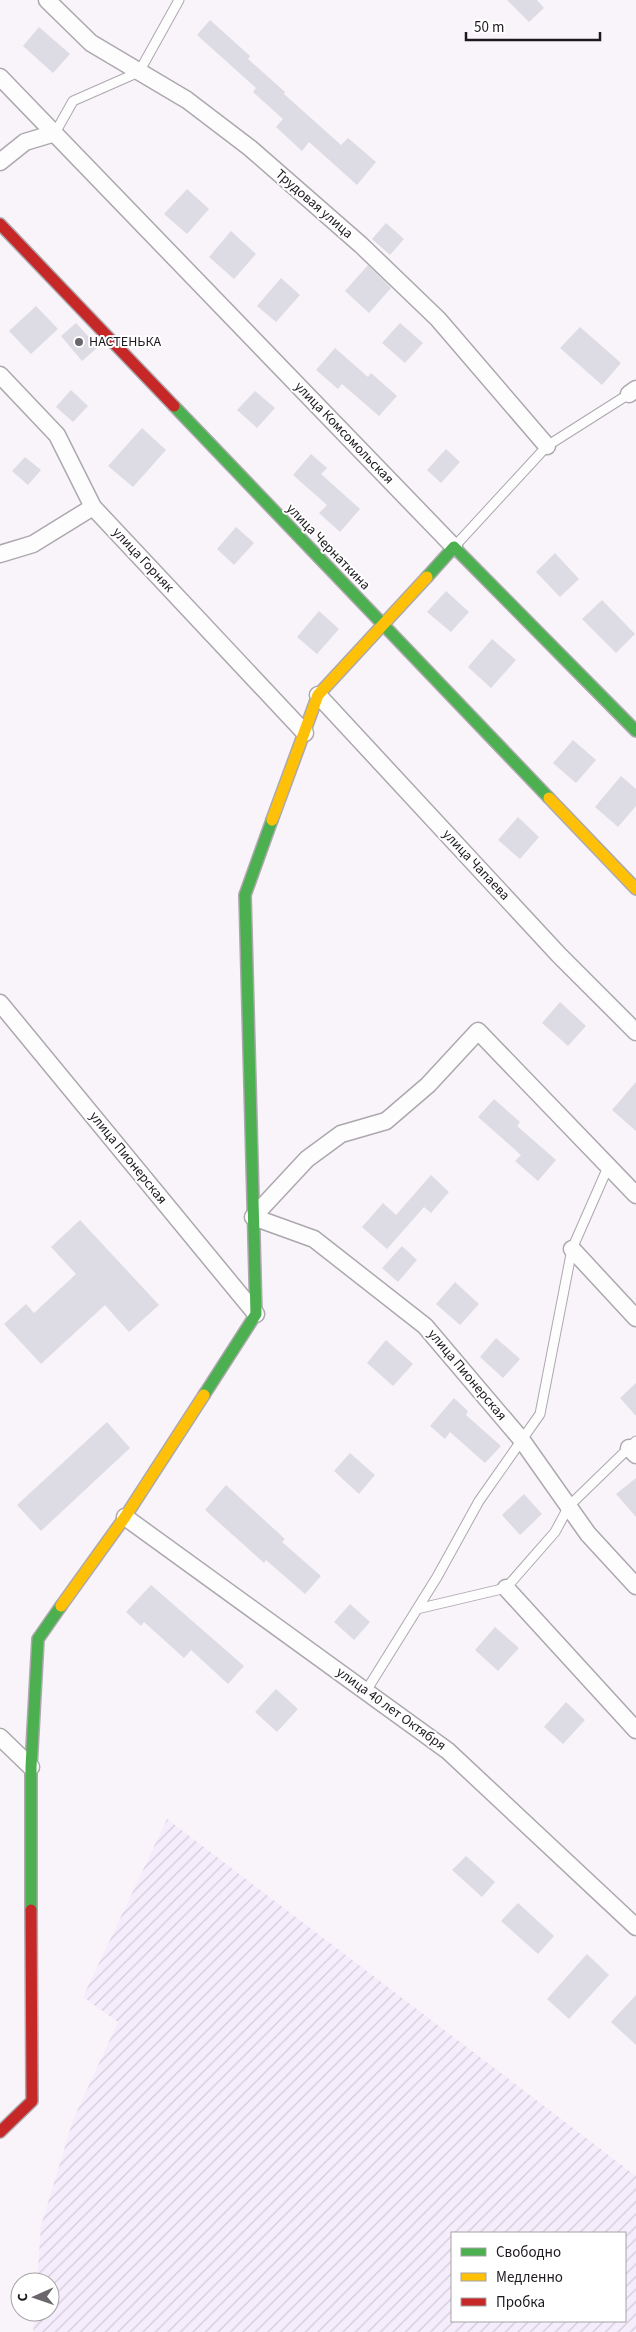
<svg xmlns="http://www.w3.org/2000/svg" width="636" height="2332" font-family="'Source Sans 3',sans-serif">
  <defs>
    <pattern id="industrial-furrows" width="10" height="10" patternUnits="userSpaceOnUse" patternTransform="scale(1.25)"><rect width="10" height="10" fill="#f6edfc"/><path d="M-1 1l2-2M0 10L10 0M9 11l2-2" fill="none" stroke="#d2cbd8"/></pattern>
  </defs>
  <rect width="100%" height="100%" fill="#f8f4fa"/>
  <path fill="url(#industrial-furrows)" fill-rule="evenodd" d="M167 1819 636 2176V2332H33L35 2312H50V2282H37L41 2226 73 2120 118 2022 83 1997ZM452 2233H625V2321H452Z"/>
  <path fill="#dddbe3" d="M507 0H537L544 8 529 22Z
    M210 20 250 56 248 59 285 92 284 94 341 145 348 138 376 162 357 185 309 142 302 151 276 127 283 119 253 92 256 88 197 35Z
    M39 27 70 54 53 73 23 46Z
    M187 189 209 209 187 234 164 214Z
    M386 223 404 239 390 255 372 239Z
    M231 231 256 254 234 279 209 257Z
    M368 265 391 288 369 313 345 291Z
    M281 278 300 295 276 322 257 306Z
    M36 306 58 329 31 354 9 331Z
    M76 323 98 347 82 361 61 336Z
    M400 323 423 343 405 363 382 343Z
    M580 327 621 363 602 385 560 348Z
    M335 348 368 377 371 373 397 396 379 416 342 384 338 389 316 370Z
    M71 390 88 406 73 422 56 407Z
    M255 391 275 408 257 428 237 410Z
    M142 428 166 450 133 487 108 466Z
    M446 449 460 462 441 483 427 470Z
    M311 454 327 468 321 474 360 509 340 532 319 513 327 505 293 475Z
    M25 457 41 470 28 485 12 471Z
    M236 527 254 543 234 565 217 549Z
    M555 553 579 579 560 597 536 572Z
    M446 591 469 612 451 632 427 612Z
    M602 600 635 634 616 653 582 619Z
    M319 611 339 629 317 654 297 637Z
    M492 639 516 660 491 688 468 667Z
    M573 740 596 760 576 783 553 763Z
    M621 776 636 789V806L618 827 595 807Z
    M518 817 539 837 520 859 498 840Z
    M560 1002 586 1026 568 1046 542 1023Z
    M636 1082V1131L612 1110Z
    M494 1099 520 1122 517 1126 556 1160 538 1181 515 1161 521 1155 478 1117Z
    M431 1175 449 1192 431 1213 424 1207 387 1249 362 1227 383 1203 396 1215Z
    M80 1220 159 1305 129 1332 105 1305 41 1364 4 1324 26 1304 34 1313 76 1274 51 1247Z
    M402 1246 417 1260 398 1282 382 1268Z
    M455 1282 479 1304 460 1325 436 1304Z
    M496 1338 520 1359 503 1378 480 1357Z
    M386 1340 413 1364 393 1386 367 1363Z
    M636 1383V1416L620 1398Z
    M454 1398 468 1411 466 1415 501 1446 485 1463 450 1432 445 1439 430 1426Z
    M107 1422 130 1448 41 1531 17 1505Z
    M350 1453 375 1475 359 1494 334 1471Z
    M636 1478V1517L616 1494Z
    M226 1485 285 1539 282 1542 321 1576 305 1594 266 1560 264 1563 205 1510Z
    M524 1494 542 1514 520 1535 502 1515Z
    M151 1585 244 1666 228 1684 191 1650 184 1658 144 1622 141 1626 126 1612Z
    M350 1604 370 1622 354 1640 334 1622Z
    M495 1627 519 1648 498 1671 475 1650Z
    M276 1689 298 1709 277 1732 255 1712Z
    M566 1702 585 1720 563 1744 544 1727Z
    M466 1856 495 1882 482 1897 452 1870Z
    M518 1903 554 1936 538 1954 501 1921Z
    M587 1954 609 1975 569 2019 547 1999Z
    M636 1995V2045L611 2022Z"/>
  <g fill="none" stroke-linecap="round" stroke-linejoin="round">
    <defs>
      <path id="lane" d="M55 133 73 101 139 72 179 0
        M454 547 547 446 629 394
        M417 1609 506 1588 555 1532 569 1506 636 1441
        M366 1691 437 1577 479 1501 540 1414 572 1249 608 1167"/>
      <path id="street" d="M47 0 91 43 187 100 250 148 361 245 438 319 547 446
        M0 77 454 547
        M0 162 25 142 55 133
        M0 375 57 435 93 507 305 733
        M629 394 636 389
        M0 554 33 544 93 507
        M318 695 559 955 636 1032
        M0 1003 256 1314
        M636 1195 478 1031 428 1085 386 1121 341 1134 307 1159 253 1217 314 1239 425 1326 521 1439 588 1534 636 1586
        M572 1249 636 1318
        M629 1448 636 1455
        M125 1517 448 1751 636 1927
        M506 1588 636 1730
        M0 1737 31 1767"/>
      <path id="fast" d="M174 406 549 798
        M427 577 454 547 636 731
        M204 1395 256 1314 245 895 272 820
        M31 1910V1767L38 1639 61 1606"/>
      <path id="slow" d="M549 798 636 889
        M272 820 318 695 427 577
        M61 1606 125 1517 204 1395"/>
      <path id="jam" d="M0 224 174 406
        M0 2132 32 2101 31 1910"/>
    </defs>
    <use href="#lane" stroke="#aca8ae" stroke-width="11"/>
    <use href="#street" stroke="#aca8ae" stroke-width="19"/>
    <use href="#fast" stroke="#aca8ae" stroke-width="14"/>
    <use href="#slow" stroke="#aca8ae" stroke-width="14"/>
    <use href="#jam" stroke="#aca8ae" stroke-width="14"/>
    <use href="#lane" stroke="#fefdfe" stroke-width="9"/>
    <use href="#street" stroke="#fefdfe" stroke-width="16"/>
    <use href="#fast" stroke="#4caf50" stroke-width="11"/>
    <use href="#slow" stroke="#ffc107" stroke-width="11"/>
    <use href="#jam" stroke="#c62828" stroke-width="11"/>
  </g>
  <circle fill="#6a666c" stroke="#fff" stroke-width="2" cx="79" cy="342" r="5"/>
  <g text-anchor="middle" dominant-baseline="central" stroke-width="4" stroke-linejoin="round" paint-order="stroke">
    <g font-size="14" fill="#1d191f" stroke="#fff">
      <text transform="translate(314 204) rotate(41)">Трудовая улица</text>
      <text transform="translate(344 433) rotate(46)">улица Комсомольская</text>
      <text transform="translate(328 547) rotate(46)">улица Чернаткина</text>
      <text transform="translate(143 560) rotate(47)">улица Горняк</text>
      <text transform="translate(476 865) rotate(47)">улица Чапаева</text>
      <text transform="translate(128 1158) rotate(51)">улица Пионерская</text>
      <text transform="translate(467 1375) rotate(50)">улица Пионерская</text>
      <text transform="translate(391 1709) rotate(36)">улица 40 лет Октября</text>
    </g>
    <g font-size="14" fill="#1d191f" stroke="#fff" text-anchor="start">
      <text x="89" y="342">НАСТЕНЬКА</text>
    </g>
  </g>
  <rect x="451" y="2232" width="175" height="90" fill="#ffffff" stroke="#a5a3a5"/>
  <rect x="461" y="2248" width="25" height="8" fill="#4caf50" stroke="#a5a3a5"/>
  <text x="496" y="2257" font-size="15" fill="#1d191f">Свободно</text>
  <rect x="461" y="2273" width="25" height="8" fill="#ffc107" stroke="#a5a3a5"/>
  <text x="496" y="2282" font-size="15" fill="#1d191f">Медленно</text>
  <rect x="461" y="2298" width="25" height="8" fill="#c62828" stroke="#a5a3a5"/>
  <text x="496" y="2307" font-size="15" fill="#1d191f">Пробка</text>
  <g transform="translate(35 2297) rotate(268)"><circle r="24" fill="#ffffff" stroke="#a5a3a5"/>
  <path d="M0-4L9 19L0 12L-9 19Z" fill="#6a666c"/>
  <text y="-8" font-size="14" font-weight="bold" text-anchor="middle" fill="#1d191f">С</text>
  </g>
  <path d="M466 32v8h134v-8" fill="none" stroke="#1d191f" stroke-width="2.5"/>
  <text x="474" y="32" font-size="15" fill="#1d191f" stroke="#ffffff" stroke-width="4" paint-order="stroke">50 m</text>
</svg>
